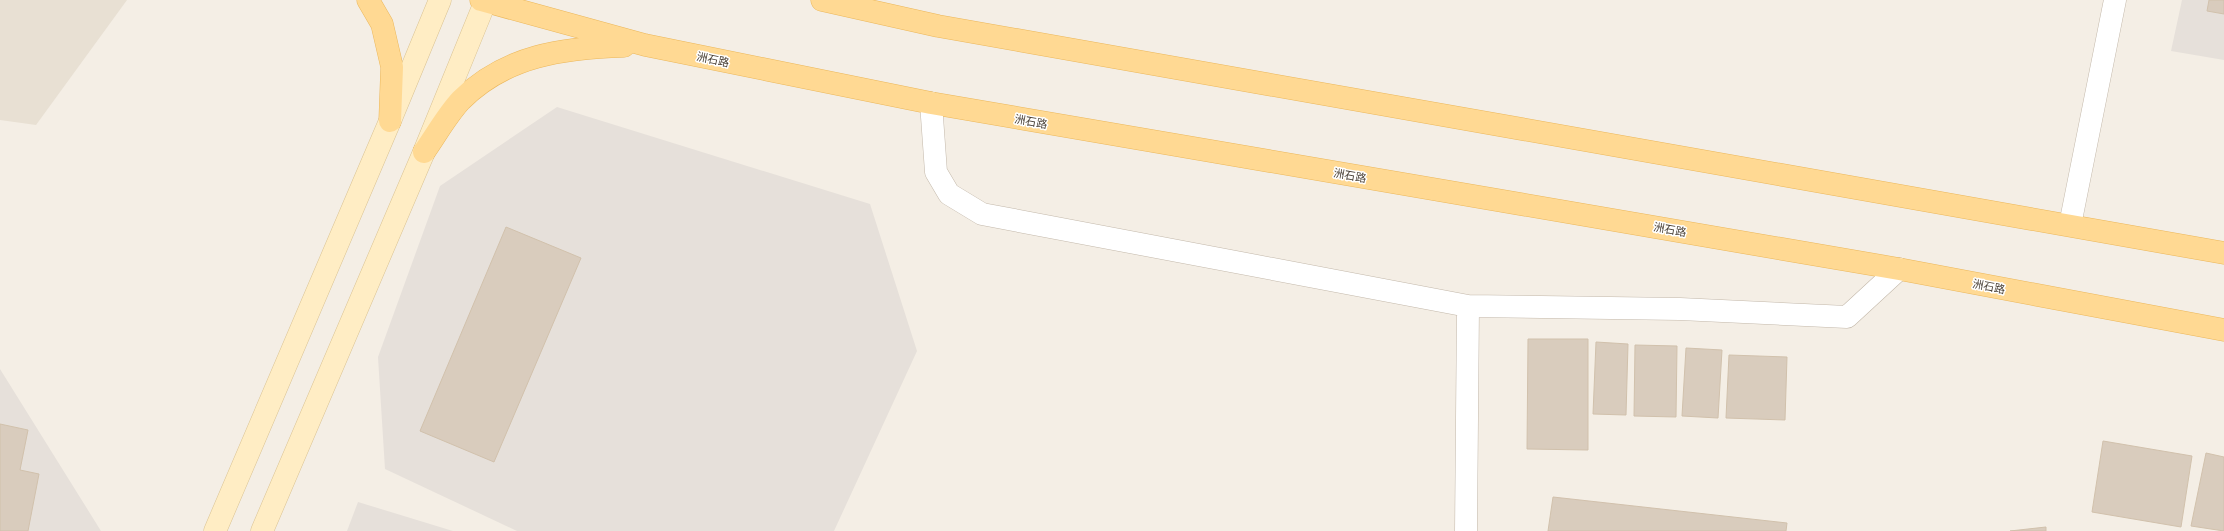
<svg xmlns="http://www.w3.org/2000/svg" width="2224" height="531" font-family="'Golos Text','Noto Sans SC',sans-serif">
  <rect width="100%" height="100%" fill="#f4eee5"/>
  <path fill="#e8e0d3" d="M0 0H127L36 125 0 120Z"/>
  <path fill="#e6e0da" d="M2182 0H2224V60L2171 51Z
    M557 107 870 204 917 351 834 531H517L385 469 378 357 440 186Z
    M0 369 101 531H0Z
    M358 502 453 531H347Z"/>
  <path fill="#d9ccbd" stroke="#d1c1ac" d="M2209 0H2224V14L2207 11Z
    M506 227 581 258 494 462 420 431Z
    M1528 339H1588V450L1527 449Z
    M1596 342 1628 344 1626 415 1593 414Z
    M1635 345 1677 346 1676 417 1634 416Z
    M1686 348 1722 350 1718 418 1682 416Z
    M1729 355 1787 357 1785 420 1726 418Z
    M0 424 28 430 20 470 39 474 28 531H0Z
    M2103 441 2192 456 2181 527 2092 512Z
    M2206 453 2224 457V531L2191 526Z
    M1553 497 1787 523 1786 531H1548Z
    M2046 527V531H2010Z"/>
  <g fill="none" stroke-linecap="round" stroke-linejoin="round">
    <defs>
      <path id="street" d="M931 103 936 172 949 194 982 214 1468 306 1680 309 1847 317 1899 269
        M2070 225 2115 0
        M1466 531 1468 306"/>
      <path id="secondary" d="M215 531 390 121 440 0
        M262 531 424 152 486 0"/>
      <path id="primary" d="M368 0 382 24 392 67 390 121
        M481 0 645 45 931 103 1899 269 2224 330
        M822 0 938 26 2224 253
        M424 152C436 135 447 115 461 100 506 55 564 48 624 46"/>
    </defs>
    <use href="#street" stroke="#c3b8aa" stroke-width="23"/>
    <use href="#secondary" stroke="#dac393" stroke-width="23"/>
    <use href="#primary" stroke="#ebb75b" stroke-width="23"/>
    <use href="#street" stroke="#fff" stroke-width="22"/>
    <use href="#secondary" stroke="#ffedc4" stroke-width="22"/>
    <use href="#primary" stroke="#ffd993" stroke-width="22"/>
  </g>
  <g text-anchor="middle" dominant-baseline="central" stroke-width="3" stroke-linejoin="round" paint-order="stroke">
    <g font-size="11" fill="#473e34" stroke="#fff">
      <text transform="translate(713 59) rotate(12)">洲石路</text>
      <text transform="translate(1031 121) rotate(10)">洲石路</text>
      <text transform="translate(1350 175) rotate(10)">洲石路</text>
      <text transform="translate(1670 229) rotate(10)">洲石路</text>
      <text transform="translate(1989 286) rotate(11)">洲石路</text>
    </g>
  </g>
</svg>
